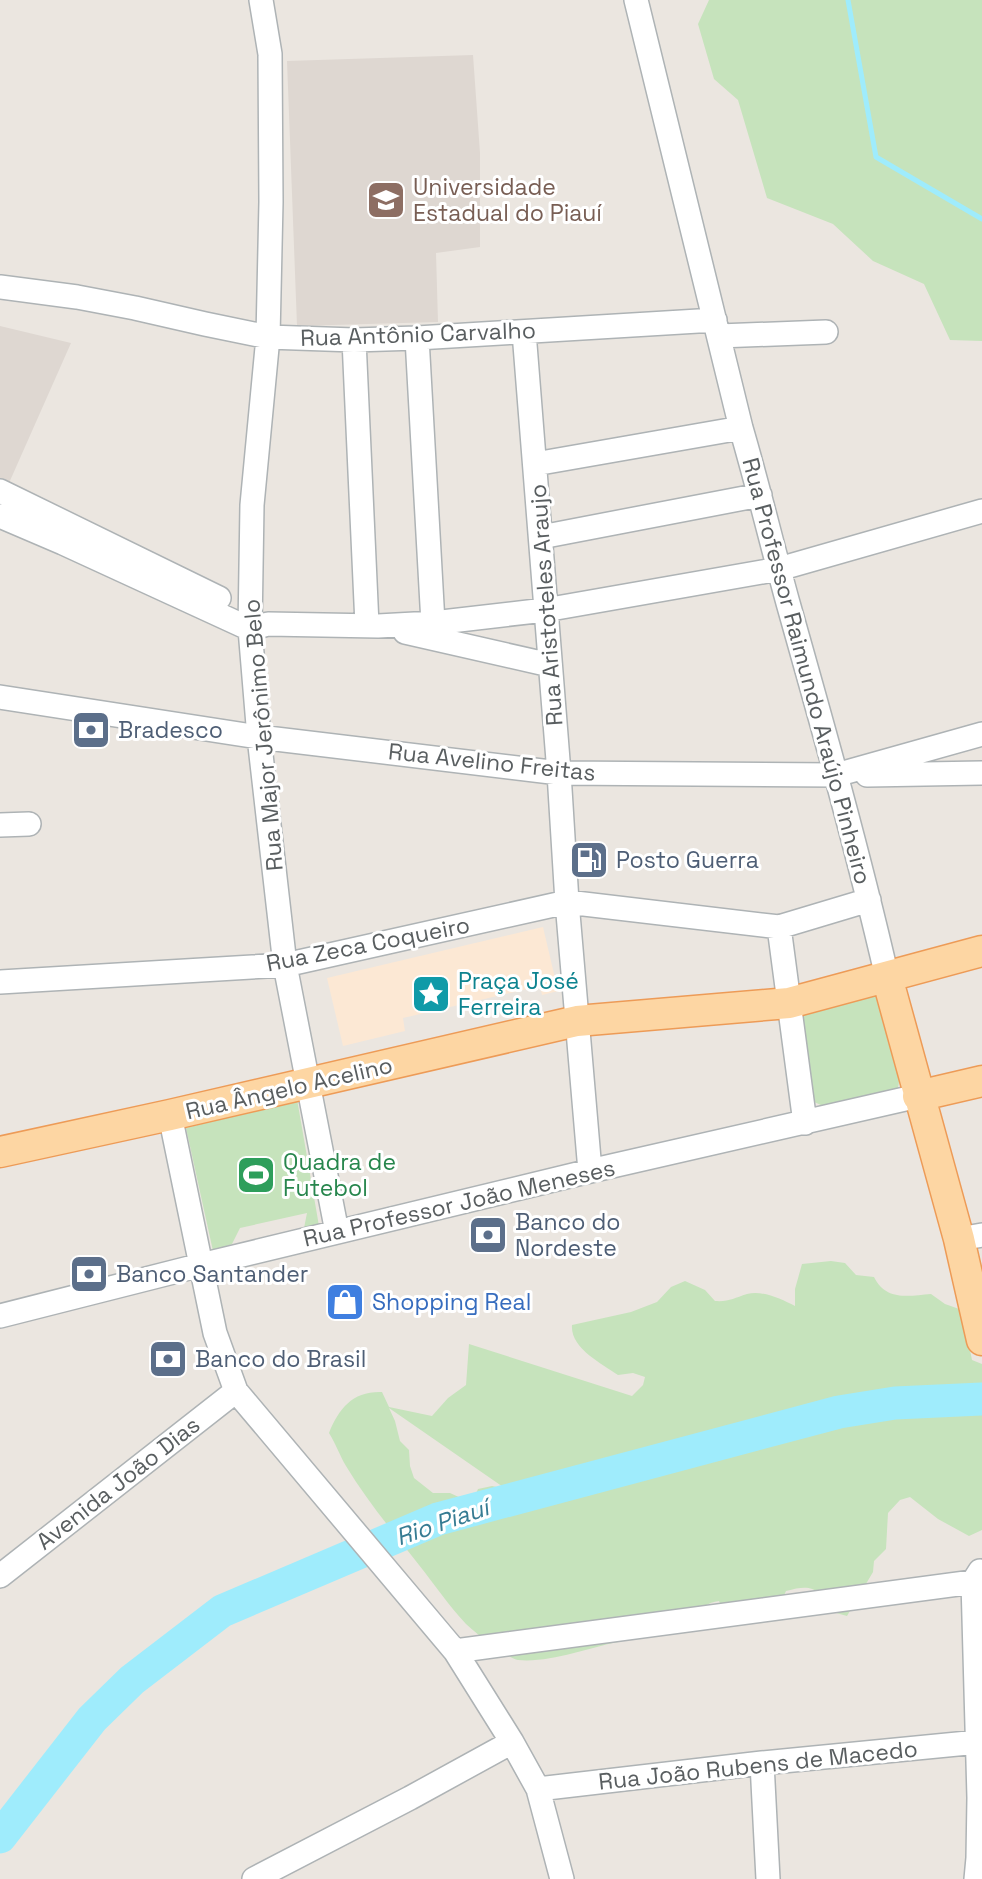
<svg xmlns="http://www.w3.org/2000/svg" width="982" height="1879" font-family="'Space Grotesk',sans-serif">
  <rect width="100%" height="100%" fill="#ebe6e0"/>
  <path fill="#fce8d4" d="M543 927 558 991 542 995 540 986 403 1018 405 1031 343 1046 327 978Z"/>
  <path fill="#ded7d1" d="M473 55 480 153V247L436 253 438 322 297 326 287 61Z
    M0 326 71 343 9 483 0 479Z"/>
  <path fill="#c6e3bc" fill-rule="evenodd" d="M709 0H982V341L950 340 924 284 873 261 833 224 767 198 738 100 714 79 698 24Z
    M878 993C884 1015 906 1071 897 1090L823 1106 812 1101 801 1014Z
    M297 1099 319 1226 304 1228 307 1213 240 1228 232 1244 213 1251 186 1128Z
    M831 1261 845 1263 856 1275 874 1277C886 1301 908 1296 931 1294L945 1304 962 1310 972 1360 982 1364V1530L969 1536 938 1519 910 1497 900 1500 888 1513 886 1549 874 1561 873 1572 847 1616 829 1611C819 1587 811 1584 786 1591L781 1602 724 1612 719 1601C697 1603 686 1630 666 1634 650 1636 634 1638 618 1642 587 1648 550 1663 518 1660 506 1658 476 1633 466 1624 449 1606 435 1585 419 1565 394 1533 367 1501 346 1466 340 1456 336 1444 329 1433 339 1408 353 1391 382 1392L389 1407 432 1416 448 1398 466 1385 469 1344 632 1396 643 1385 645 1377 633 1373 618 1375C602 1364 570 1348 572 1325L631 1312 657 1302 671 1287 685 1281 705 1290 715 1301C729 1302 734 1298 747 1294 763 1290 781 1299 795 1306V1289L802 1264ZM389 1408 506 1489 492 1486 478 1489 469 1510 463 1499 450 1493H433L414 1478 410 1466 409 1450 400 1441 395 1421Z"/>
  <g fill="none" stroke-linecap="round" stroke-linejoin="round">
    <path stroke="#9fecfc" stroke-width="5" d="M848 0 876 157 982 219"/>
    <path stroke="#9fecfc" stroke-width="33" d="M0 1837 92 1719 132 1680 222 1611 438 1519 839 1412 895 1403 982 1399"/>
    <defs>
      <path id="minor" d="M261 0 270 54 271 202 268 337 252 505 250 629 259 737 285 965 337 1232
        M636 0 741 428C758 486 772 545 788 603 823 727 858 851 887 977
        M0 287 77 297 135 308 205 324 268 337 354 340 417 338 715 320
        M524 332 559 773 567 902 590 1171
        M719 336 826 332
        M417 338 433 623
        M354 340 367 625
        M535 464 741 428
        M0 491 219 598
        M0 516 63 543 250 629 268 624 378 626 433 623 545 610 779 569 982 511
        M541 537 760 495
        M405 632 550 665
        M0 697 259 737 559 773 836 775 982 734
        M867 775 982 773
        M0 825 29 824
        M779 927 805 1123
        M0 982 285 965 567 902 779 927 869 900
        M170 1115 215 1333 236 1391 455 1651 512 1742 538 1789 562 1879
        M959 1239 982 1235
        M0 1316 201 1265 590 1171 918 1096
        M0 1576 236 1391
        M455 1651 973 1582
        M762 1763 768 1879
        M538 1789 762 1763 978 1742
        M254 1879 410 1798 512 1742
        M976 1879 978 1858 979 1798 973 1582 980 1571"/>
      <path id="major" d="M887 977 959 1239 982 1340
        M918 1096 982 1081
        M0 1152 170 1115 577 1021 789 1003 982 951"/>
    </defs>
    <use href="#minor" stroke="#aeb3b5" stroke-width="26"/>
    <use href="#major" stroke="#ed9b57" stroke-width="33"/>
    <use href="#minor" stroke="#fff" stroke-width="23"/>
    <use href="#major" stroke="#fdd6a3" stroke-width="30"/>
  </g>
  <defs>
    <symbol id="university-square" viewBox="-11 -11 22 22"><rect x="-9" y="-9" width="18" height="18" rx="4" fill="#8d6e63" stroke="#fff"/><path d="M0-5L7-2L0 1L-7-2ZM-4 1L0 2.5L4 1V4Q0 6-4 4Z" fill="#fff"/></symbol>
    <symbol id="bank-square" viewBox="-11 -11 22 22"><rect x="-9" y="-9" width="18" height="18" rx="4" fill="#5c6f8a" stroke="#fff"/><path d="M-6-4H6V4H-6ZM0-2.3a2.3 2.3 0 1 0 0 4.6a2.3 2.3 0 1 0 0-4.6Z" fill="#fff"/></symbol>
    <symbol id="fuel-square" viewBox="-11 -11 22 22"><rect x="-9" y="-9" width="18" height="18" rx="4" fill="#5c6f8a" stroke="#fff"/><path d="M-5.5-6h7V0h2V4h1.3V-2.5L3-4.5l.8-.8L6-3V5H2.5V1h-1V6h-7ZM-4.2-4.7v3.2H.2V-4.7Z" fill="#fff"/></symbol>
    <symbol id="sight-square" viewBox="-11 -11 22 22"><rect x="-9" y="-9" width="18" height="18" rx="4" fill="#0f9aa8" stroke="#fff"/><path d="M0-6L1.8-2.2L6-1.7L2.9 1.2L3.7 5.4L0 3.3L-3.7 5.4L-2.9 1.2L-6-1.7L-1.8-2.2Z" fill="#fff"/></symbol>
    <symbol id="stadium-square" viewBox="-11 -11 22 22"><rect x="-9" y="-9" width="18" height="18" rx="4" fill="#2e9e5b" stroke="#fff"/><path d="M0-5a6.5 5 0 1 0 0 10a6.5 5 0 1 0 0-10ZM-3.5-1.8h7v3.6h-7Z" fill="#fff"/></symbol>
    <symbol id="shop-square" viewBox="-11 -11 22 22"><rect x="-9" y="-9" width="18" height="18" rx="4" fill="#3f7fe0" stroke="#fff"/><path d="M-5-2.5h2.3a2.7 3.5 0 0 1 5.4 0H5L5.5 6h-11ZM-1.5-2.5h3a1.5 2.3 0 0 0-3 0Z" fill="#fff"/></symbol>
  </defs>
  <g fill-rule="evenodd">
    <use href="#university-square" x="364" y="178" width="44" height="44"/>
    <use href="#bank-square" x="69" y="708" width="44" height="44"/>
    <use href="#fuel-square" x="567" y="838" width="44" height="44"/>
    <use href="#sight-square" x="409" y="972" width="44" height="44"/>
    <use href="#stadium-square" x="234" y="1153" width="44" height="44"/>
    <use href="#bank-square" x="466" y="1213" width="44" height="44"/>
    <use href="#bank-square" x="67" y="1252" width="44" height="44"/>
    <use href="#shop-square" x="323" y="1280" width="44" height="44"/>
    <use href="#bank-square" x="146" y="1337" width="44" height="44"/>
  </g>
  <g text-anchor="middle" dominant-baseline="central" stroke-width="6" stroke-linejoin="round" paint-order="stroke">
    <g font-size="23" fill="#785e54" stroke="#fff" text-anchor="start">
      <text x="413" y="187">Universidade<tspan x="413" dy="26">Estadual do Piauí</tspan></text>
    </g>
    <g font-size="23" fill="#595e60" stroke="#fff">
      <text transform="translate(418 334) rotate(-2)">Rua Antônio Carvalho</text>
      <text transform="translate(546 605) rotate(-94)">Rua Aristoteles Araujo</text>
      <text transform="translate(807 671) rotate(75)">Rua Professor Raimundo Araújo Pinheiro</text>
      <text transform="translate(263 735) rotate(-95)">Rua Major Jerônimo Belo</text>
      <text transform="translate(492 762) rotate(6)">Rua Avelino Freitas</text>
      <text transform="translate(368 944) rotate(-11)">Rua Zeca Coqueiro</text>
      <text transform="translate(289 1088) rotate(-13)">Rua Ângelo Acelino</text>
      <text transform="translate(459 1203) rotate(-13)">Rua Professor João Meneses</text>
      <text transform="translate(118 1483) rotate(-38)">Avenida João Dias</text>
      <text transform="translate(758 1765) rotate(-6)">Rua João Rubens de Macedo</text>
    </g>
    <g font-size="23" fill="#4e5e75" stroke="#fff" text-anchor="start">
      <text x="118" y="730">Bradesco</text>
      <text x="616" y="860">Posto Guerra</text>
      <text x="515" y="1222">Banco do<tspan x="515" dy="26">Nordeste</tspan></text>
      <text x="116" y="1274">Banco Santander</text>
      <text x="195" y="1359">Banco do Brasil</text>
    </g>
    <g font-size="23" fill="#0d838f" stroke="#fff" text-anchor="start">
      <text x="458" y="981">Praça José<tspan x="458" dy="26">Ferreira</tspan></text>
    </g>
    <g font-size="23" fill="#27864d" stroke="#fff" text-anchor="start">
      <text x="283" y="1162">Quadra de<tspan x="283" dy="26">Futebol</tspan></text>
    </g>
    <g font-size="23" fill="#366cbe" stroke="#fff" text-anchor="start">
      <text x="372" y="1302">Shopping Real</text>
    </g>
    <g font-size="24" font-style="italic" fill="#367c93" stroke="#fff">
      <text transform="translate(442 1522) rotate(-19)">Rio Piauí</text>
    </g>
  </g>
</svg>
